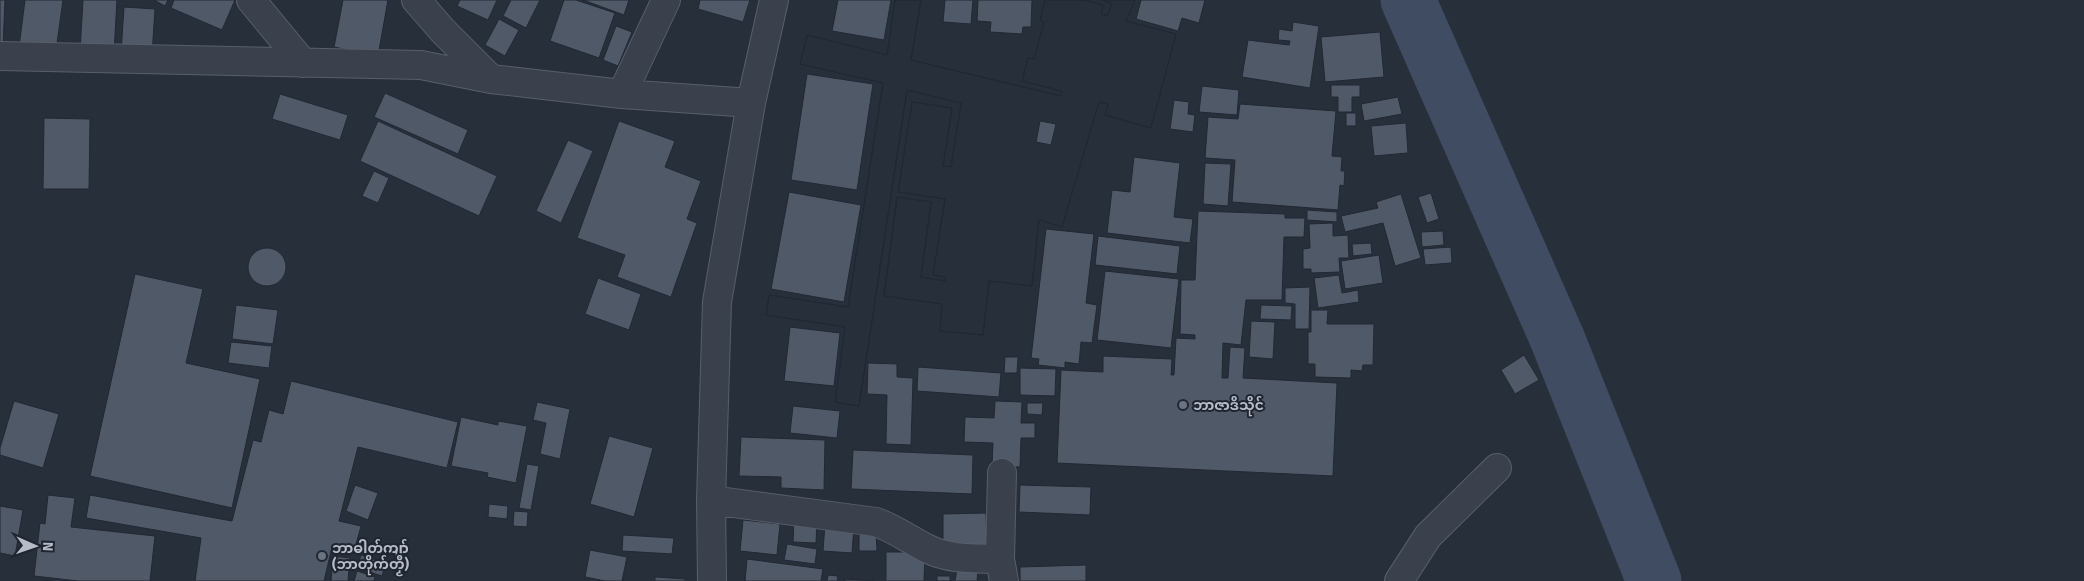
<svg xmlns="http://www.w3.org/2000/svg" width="2084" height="581" font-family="'Fira Sans','Noto Sans Myanmar',sans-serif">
  <rect width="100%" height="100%" fill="#272f3b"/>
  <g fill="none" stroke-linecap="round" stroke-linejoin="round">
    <path stroke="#404c62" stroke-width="55" d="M1408 0 1557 338 1654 581"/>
  </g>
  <path fill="#505967" stroke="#222833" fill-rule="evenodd" d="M0 0H5L3 48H0Z
    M25 0H63L56 51 19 47Z
    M83 0H117L114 53 80 51Z
    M154 0H168L165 6Z
    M174 0H235L222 30 171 8Z
    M343 0H388L378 56 334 47Z
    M460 0H497L488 20 457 6Z
    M511 0H540L526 28 503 16Z
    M564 0H576L615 13 599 58 550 41Z
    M583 0H629L624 15Z
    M700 0H750L743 22 698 9Z
    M838 0H891L884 40 832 31Z
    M895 0H921L911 60 1061 96 1062 91 1022 81 1028 58 1034 59 1044 22 1040 21 1045 0H1084L1103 5 1101 14 1107 16 1112 4 1102 0H1135L1126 21 1176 34 1151 128 1105 115 1108 104 1099 102 1062 227 1039 220 1032 286 989 281 983 335 940 331 942 304 884 296 897 197 931 202 921 277 945 281V277L933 275 945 199 898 192 912 102 952 108 943 166 951 167 961 103 907 90 859 406 835 402 845 327 766 315 769 295 848 307 883 83 800 64 807 35 887 55ZM1040 121 1056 124 1051 145 1036 142Z
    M895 0H921L911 60 1061 96 1062 91 1022 81 1028 58 1034 59 1044 22 1040 21 1045 0H1084L1103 5 1101 14 1107 16 1112 4 1102 0H1135L1126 21 1176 34 1151 128 1105 115 1108 104 1099 102 1062 227 1039 220 1032 286 989 281 983 335 940 331 942 304 884 296 897 197 931 202 921 277 945 281V277L933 275 945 199 898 192 912 102 952 108 943 166 951 167 961 103 907 90 859 406 835 402 845 327 766 315 769 295 848 307 883 83 800 64 807 35 887 55Z
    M945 0H973L971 24 943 22Z
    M978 0H1032L1031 27H1023L1022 34 990 32 991 22 977 21Z
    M1141 0H1205L1199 23 1182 18 1178 31 1136 19Z
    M124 7 155 9 152 55 121 53Z
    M499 19 519 30 505 56 485 45Z
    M1293 22 1319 26 1310 88 1242 77 1248 40 1289 45 1290 41 1278 40 1279 29 1292 31Z
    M616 26 632 32 618 66 603 60Z
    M1380 32 1384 77 1325 82 1321 37Z
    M807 74 873 84 857 190 791 180Z
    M1331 85H1360V97H1352V112H1338V97H1331Z
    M1202 86 1239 90 1237 115 1199 112Z
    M385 93 468 130 458 154 374 117Z
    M280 94 348 115 340 140 272 119Z
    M1398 97 1402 114 1364 121 1361 104Z
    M1174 100 1189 102 1188 114 1195 115 1193 132 1170 129Z
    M1240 104 1336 111 1332 156 1342 157 1341 171H1345L1344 186 1340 185 1338 210 1232 202 1235 160 1205 158 1208 117 1238 119Z
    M1346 113H1356V126H1346Z
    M44 118 90 119 89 189H43Z
    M378 121 497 176 479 216 360 161Z
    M619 121 675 141 665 167 701 181 687 219 697 223 671 297 617 277 625 255 577 238Z
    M1406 123 1408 153 1374 156 1371 126Z
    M568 140 593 151 561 223 536 211Z
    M1134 157 1180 163 1174 217 1193 219 1190 243 1107 233 1112 190 1130 192Z
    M1205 163 1231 164 1228 206 1203 204Z
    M374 171 389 178 378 203 362 196Z
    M789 192 861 205 844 302 771 289Z
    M1431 193 1439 219 1427 223 1418 197Z
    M1401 194 1421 258 1395 266 1383 223 1345 232 1341 216 1378 208 1376 202Z
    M1307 210 1337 212V222L1307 220Z
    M1198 211 1285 214V218H1305L1304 237H1284L1282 300H1246L1241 345 1223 343 1222 378H1228L1230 347 1245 348 1243 378 1337 383 1333 476 1057 463 1061 370 1103 372V356L1172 359 1171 375H1174L1176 338 1195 339V335L1180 334 1181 280H1195Z
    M1333 223V236L1348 235 1349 258H1339L1340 272 1311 273V269H1303V249L1310 248 1309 224Z
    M1046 229 1094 234 1086 303 1097 305 1092 343 1081 342 1079 364 1065 362V368L1038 365 1039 359 1031 358Z
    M1443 231 1444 245 1422 247 1421 232Z
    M1098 236 1180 246 1177 274 1095 265Z
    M1371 243 1372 254 1353 256 1352 244Z
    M1451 247 1452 263 1425 265 1423 249Z
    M248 267a19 19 0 1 1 38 0a19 19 0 1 1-38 0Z
    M1379 255 1383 283 1345 289 1341 261Z
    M1105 271 1179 279 1171 348 1097 340Z
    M135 274 203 289 186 363 260 379 232 508 90 476Z
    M1339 275 1342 293 1358 290 1359 302 1318 308 1314 278Z
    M598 278 641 294 629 330 585 314Z
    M1310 287 1309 329H1295V304L1285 303V288Z
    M236 305 278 310 273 344 232 339Z
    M1261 305 1292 306 1291 320 1260 319Z
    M1311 310H1328L1327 324H1374L1373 365H1363L1362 371 1351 370V378L1315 377V364H1308V332H1311Z
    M1251 321 1275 322 1273 359 1249 357Z
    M790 327 840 333 834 386 784 381Z
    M231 342 272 346 269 368 228 363Z
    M1524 355 1539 380 1515 394 1501 370Z
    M1005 357H1018L1017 373H1004Z
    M868 363 897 364V377L913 378 911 445 886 444 887 395 867 394Z
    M918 367 1001 373 999 397 917 391Z
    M1020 368 1056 369 1055 396 1020 395Z
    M291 381 458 422 447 468 358 447 339 521 361 526 354 552 332 547 324 581H195L201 538 86 518 90 495 232 521 253 440 261 442 269 410 283 414Z
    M14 401 59 414 43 468 0 455V448Z
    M995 401 1022 402 1021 423H1035V438H1021L1020 467 992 466 993 443 964 442 965 417 994 418Z
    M537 402 570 409 560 459 540 454 546 423 533 420Z
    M1027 403H1043L1042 415 1027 414Z
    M793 406 840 411 837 438 790 433Z
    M461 417 498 425V421L527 426 516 483 487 477 488 473 451 466Z
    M609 436 653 448 634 517 590 504Z
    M741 437 825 440 824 490 781 488V477L739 476Z
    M853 450 973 455 972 494 851 489Z
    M527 464 539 466 531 510 519 508Z
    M355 485 378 493 368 520 346 511Z
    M1020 485 1091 487 1090 515 1019 512Z
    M48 495 75 498 71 527 155 536 150 581H78L34 576 40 523 45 524Z
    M489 504 508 506 507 519 488 517Z
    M0 506 23 510 15 556 0 553Z
    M514 511 528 512 527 527 513 526Z
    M986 513 987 545H943V514Z
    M743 520 780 524 777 555 740 551Z
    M794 520 817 521 816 543 793 542Z
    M825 524 854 526 852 553 823 551Z
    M859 532H876L877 551H859Z
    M623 535 674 538 672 554 622 551Z
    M787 544 817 549 815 564 784 560Z
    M590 550 627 557 622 581H605L585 577Z
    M886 552H925L924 581H886Z
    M361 555 386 563 382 576 357 568Z
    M333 556 350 558 348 581H331Z
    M747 559 823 569 821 581H745Z
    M1086 565V581H1020V567Z
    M957 569 978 571 977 581H955Z
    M357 571 375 577 374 581H354Z
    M828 575 838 576 837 581H827Z
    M937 576H950V581H937Z
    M655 577 685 579V581H655Z
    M845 579 875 581H845Z"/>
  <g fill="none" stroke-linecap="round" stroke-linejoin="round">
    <defs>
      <path id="minor" d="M251 0 303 63
        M416 0 443 31 491 79
        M0 56 421 65 491 79 622 94 751 103
        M622 94 666 0
        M1002 473 1000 559 1004 581
        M711 500 876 522C895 529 910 540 928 549 950 560 976 558 1000 559
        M712 581 711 500 717 302 751 103 774 0
        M1399 581 1428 536 1497 468"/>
    </defs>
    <use href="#minor" stroke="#595f6a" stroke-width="30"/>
    <use href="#minor" stroke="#3b414c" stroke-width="28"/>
  </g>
  <g fill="#6b7280" stroke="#202631" stroke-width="2">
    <circle cx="1183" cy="405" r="5"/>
    <circle cx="322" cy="556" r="5"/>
  </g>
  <g text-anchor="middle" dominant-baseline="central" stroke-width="4" stroke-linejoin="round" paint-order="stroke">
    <g font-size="14" font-weight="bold" fill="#b7bcc7" stroke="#202631" text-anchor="start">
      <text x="1193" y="405">ဘာဇာဒိသိုင်</text>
      <text x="332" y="548">ဘာဓါတ်ကျာ်<tspan x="332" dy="16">(ဘာတိုက်တၟိ)</tspan></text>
    </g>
  </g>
  <g transform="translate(35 546) rotate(92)" stroke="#202631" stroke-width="4" paint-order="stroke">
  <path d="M0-4L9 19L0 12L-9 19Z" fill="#b7bcc7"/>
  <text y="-8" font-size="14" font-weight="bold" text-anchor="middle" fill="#b7bcc7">N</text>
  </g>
</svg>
